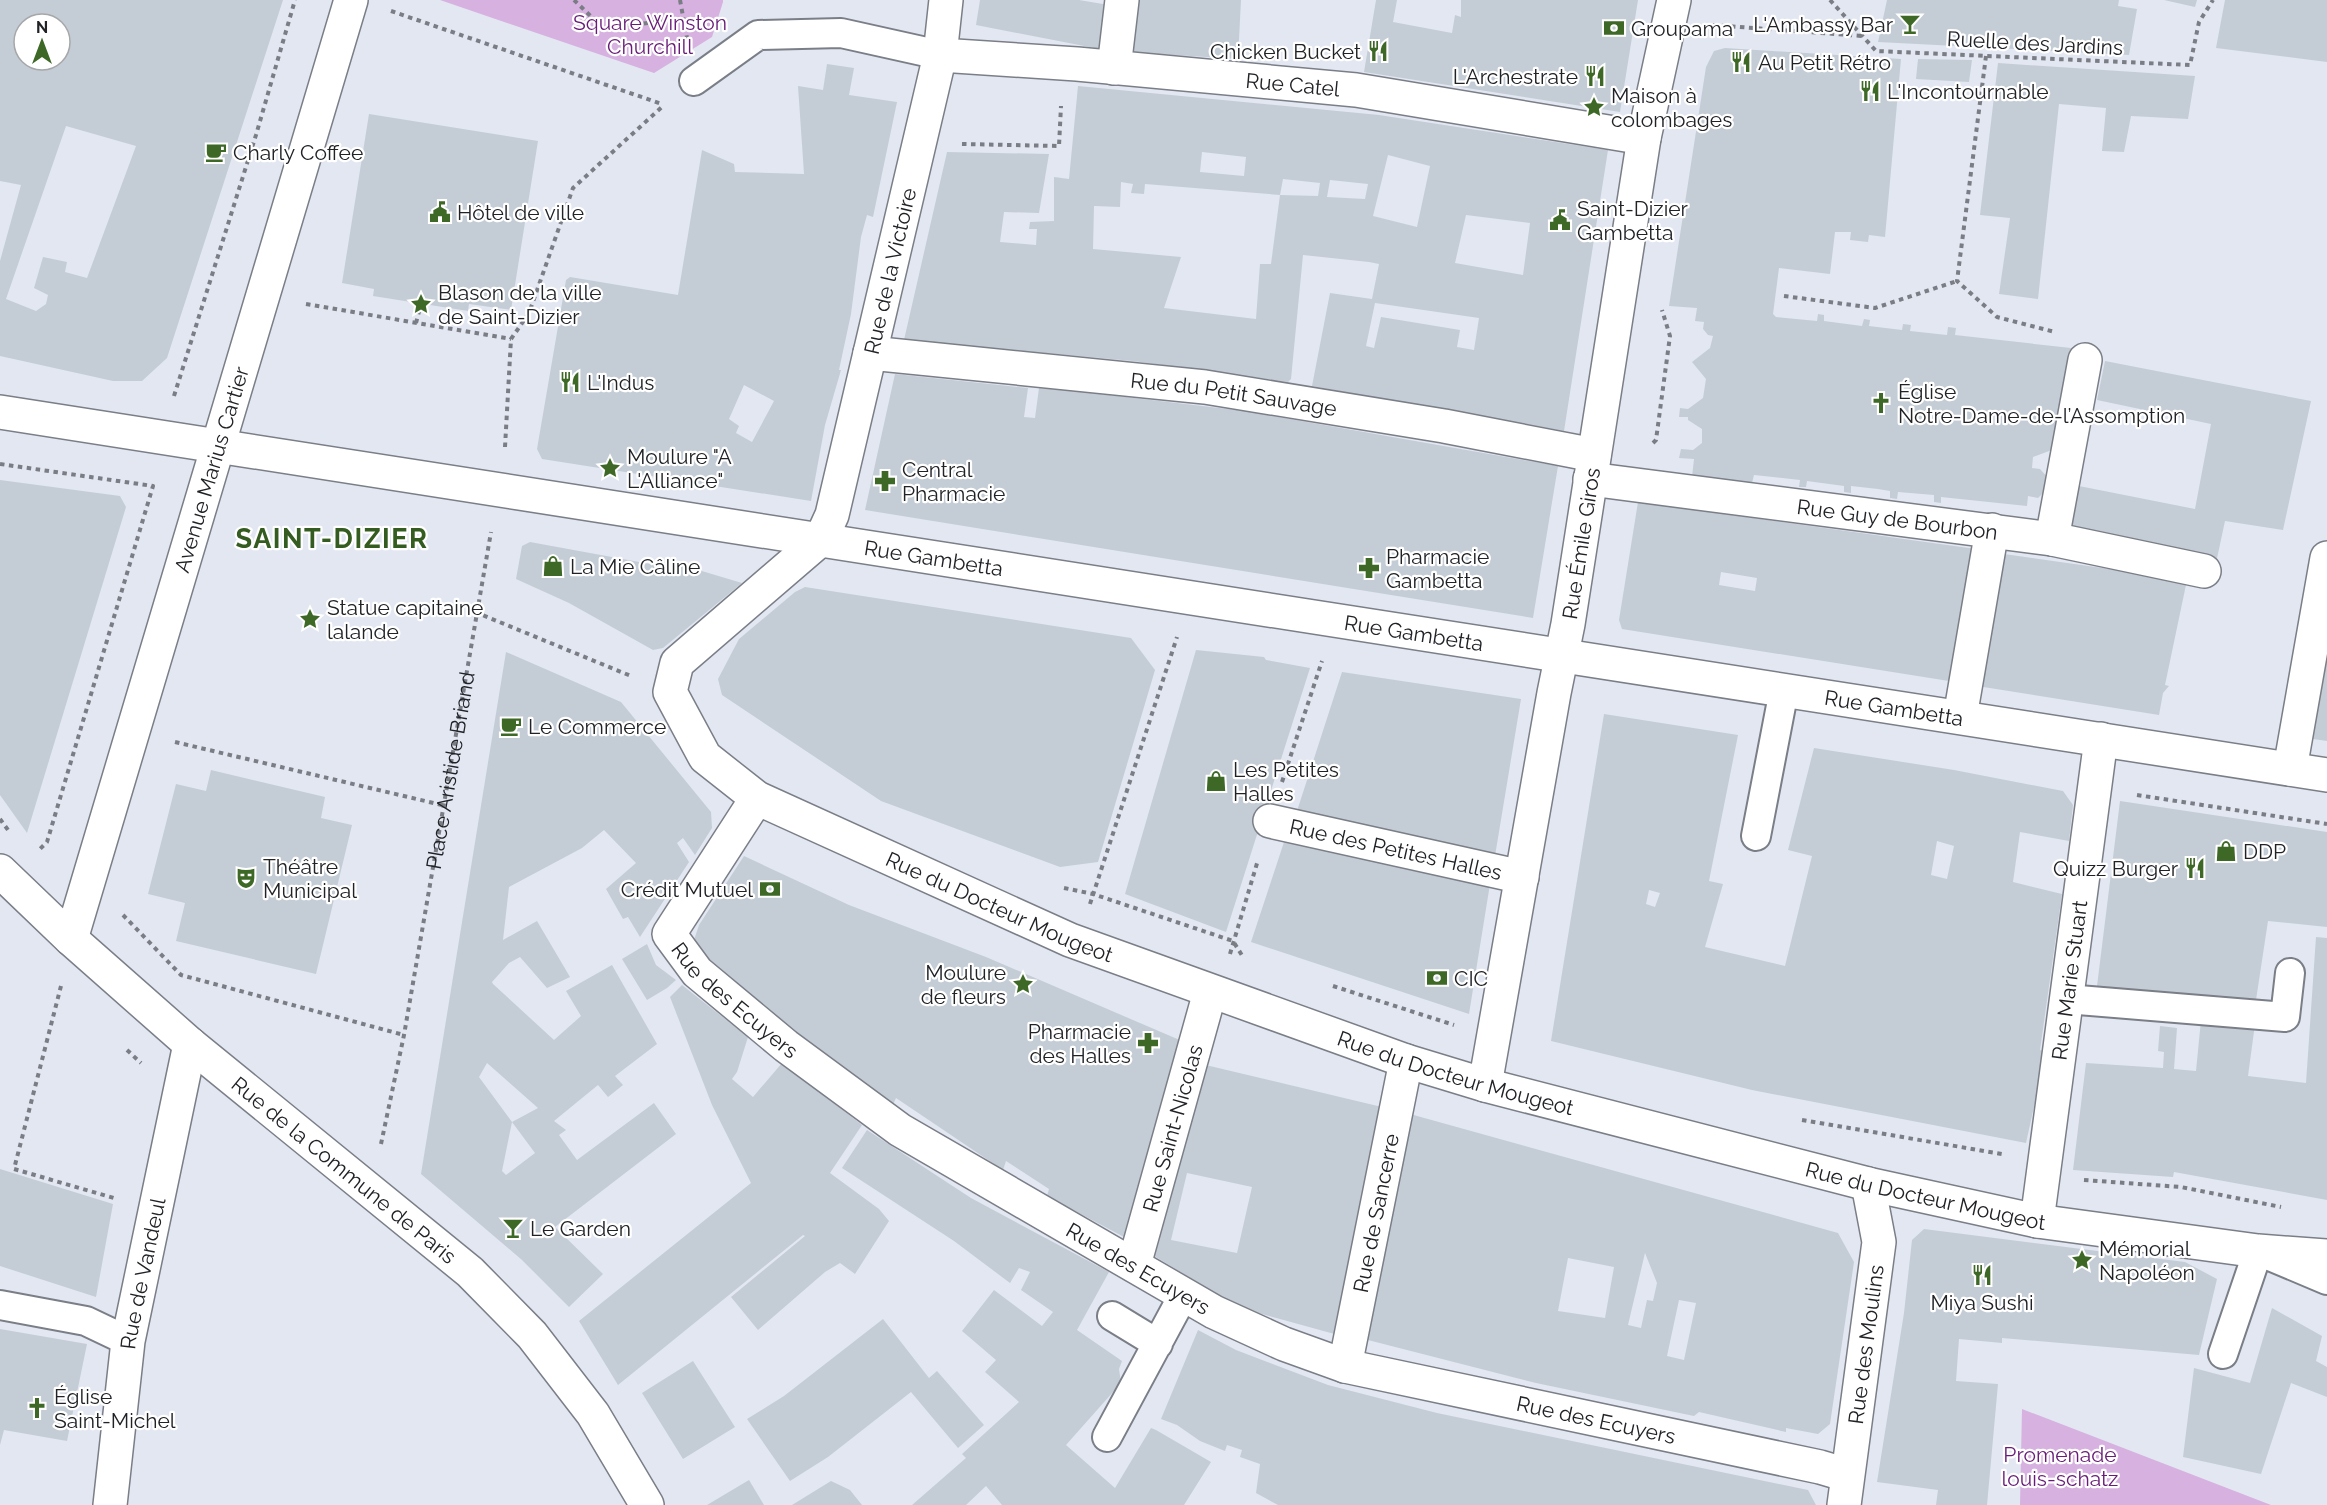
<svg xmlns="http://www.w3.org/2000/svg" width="2327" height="1505" font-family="Raleway,sans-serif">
  <rect width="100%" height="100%" fill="#e3e7f2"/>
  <path fill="#d7b1e0" d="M440 0H723V2L712 37 654 73Z
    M2022 1409 2271 1505H2020Z"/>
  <path fill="#c4cdd5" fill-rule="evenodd" d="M0 0H283L167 358 142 381H113L0 356V261L21 185 0 181ZM24 24H60V60H24ZM66 126 136 146 87 278 65 272 67 262 43 257 34 288 48 295 46 304 36 311 6 299Z
    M980 0H1079L1109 5 1105 50 976 25Z
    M1132 0H1241L1238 59 1127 52Z
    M1376 0H1397L1393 22 1452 33 1455 15 1461 17V0H1638L1620 112 1364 72Z
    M1887 0H2119L2118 6 2137 9 2129 55 1878 42Z
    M2164 0H2197L2195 7Z
    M2225 0H2327V62L2216 48Z
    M1725 48 1901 59 1885 237 1869 235 1868 242 1850 240 1851 232H1835L1830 274 1779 268 1773 314 1776 317 1817 321 1818 314 1824 315V321L1862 326 1864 319 1870 320 1869 326 1902 330 1903 324 1911 325 1910 331 1947 335 1948 327 1956 328 1955 335 2071 348 2060 447 2033 457 2032 468 2040 469 2048 478 2046 490 2038 498 2028 496 2027 506 1941 497V503L1934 502V495L1898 492 1897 499 1890 498V491L1878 489 1851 486V493L1844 492V486L1807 481 1806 487H1799L1800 480 1754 475 1752 483 1692 477 1694 459 1679 458 1681 449 1693 450 1702 443V429L1688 420V417H1679L1680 408 1688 409 1703 398 1706 379 1692 362 1710 348 1713 336 1708 335 1703 329 1704 322 1695 321 1697 308 1669 306 1706 67 1714 51Z
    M1918 59 1972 60 1969 82 1916 79Z
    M1998 63 2195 76 2188 119 2131 116 2124 152 2102 151 2106 108 2059 104 2038 299 1999 294 2010 218 1980 215Z
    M827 64 854 68 849 95 897 102 873 217 867 215 861 237 851 314 839 370H841L825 425 811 501 542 459 537 449 566 280 570 277 678 295 702 150 734 164 735 172 804 174 798 86 823 90ZM744 385 774 401 752 442 736 433 739 426 729 419Z
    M1078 86 1379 115 1608 150 1564 431 1312 386 1330 293 1372 299 1379 264 1369 262 1303 255 1291 379 1288 382 1133 361 904 340 947 152 1049 154 1039 213 1004 212 1000 242 1036 245 1037 229H1029L1030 222 1054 221V177L1069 179ZM1202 152 1246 157 1244 176 1200 172ZM1388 155 1430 166 1417 227 1373 216ZM1283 179 1320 183 1318 196 1280 195ZM1330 180 1368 184 1365 199 1327 197ZM1121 182 1133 184 1131 193 1144 194 1145 184 1280 195 1271 264H1260L1256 319 1164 308 1181 257 1093 249 1094 206 1120 207ZM1466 215 1530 223 1523 275 1455 263ZM1375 303 1479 318 1474 350 1457 347 1460 330 1381 317 1374 348 1366 346Z
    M369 114 538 141 511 310 469 304 468 311 373 296 374 289 342 283Z
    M2105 361 2311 401 2283 530 2225 521 2216 563 2069 534 2079 486 2195 509 2211 424 2097 400Z
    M895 374 1028 388 1024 417 1035 418 1039 388 1066 390 1245 411 1558 466 1533 618 865 510Z
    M0 480 120 496 126 507 27 833 0 795Z
    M1638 502 1976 549 1955 682 1622 629 1619 620ZM1721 572 1757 578 1755 591 1719 585Z
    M530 542 661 566 662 562 685 566 742 583 663 648 653 650 569 603 516 579 522 546Z
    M2004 554 2187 580 2165 685 2169 686 2163 693 2159 715 1977 686Z
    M805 587 1131 638 1155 670 1098 862 1060 867 881 801 722 695 718 679 739 639 795 592Z
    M1196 650 1264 657 1266 660 1310 668 1226 932 1125 894Z
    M506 652 621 702 711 812 712 828 695 855 683 838 677 843 689 862 640 937 628 917 623 919 606 889 636 863 604 830 582 848 509 887 503 940 537 921 570 977 547 988 520 957 509 963 492 982 493 984 554 1040 581 1016 566 991 612 965 657 1044 615 1076 623 1085 608 1097 598 1085 554 1121 566 1130 559 1135 577 1160 654 1103 676 1134 555 1227 603 1274 569 1307 522 1260 421 1174ZM487 1063 538 1108 512 1122 535 1153 506 1175 502 1171 512 1122 479 1077Z
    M2319 657 2327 658V741L2306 738Z
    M1342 672 1521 699 1495 856 1297 811Z
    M1604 714 1738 735 1709 881 1723 884 1705 947 1785 966 1812 856 1788 850 1814 748 1954 770 2063 791 2073 805 2069 841 2020 832 2013 882 2062 894 2040 1050 2046 1052 2026 1143 1752 1090 1551 1041ZM1937 841 1954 846 1947 879 1931 875ZM1649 890 1660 893 1655 907 1646 904Z
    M211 770 325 797 321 818 352 825 316 974 176 941 185 903 148 894 176 784 206 791Z
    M2120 801 2327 832V927L2268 921 2256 1000 2097 986Z
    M1285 839 1490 884 1469 1014 1251 942Z
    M744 856 849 905 986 957 1182 1041 1145 1174 1124 1237 1047 1196 1049 1189 1006 1161 1003 1170 1000 1168 896 1098 891 1109 710 965 693 943 699 925Z
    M2316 937 2327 938V1200L2174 1172 2173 1177 2073 1170 2086 1063 2163 1068 2164 1052 2158 1051 2160 1026 2177 1028 2174 1069 2196 1071 2201 1020 2255 1024 2248 1076 2306 1083Z
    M647 944 656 965 676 980 667 988 647 1000 622 959Z
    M682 985 748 1037 737 1072 732 1079 753 1097 782 1063 862 1125 830 1173 879 1209 889 1221 855 1274 840 1263 825 1272 758 1330 731 1297 805 1236 803 1235 618 1385 579 1321 751 1183 712 1105 670 997Z
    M1193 1062 1386 1108 1338 1335 1240 1308 1151 1254ZM1187 1173 1252 1187 1237 1253 1171 1240Z
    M1410 1114 1838 1233 1854 1262 1830 1424 1818 1434 1786 1428V1432L1699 1412 1694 1416 1536 1383 1364 1339ZM1645 1253 1657 1283 1653 1301 1647 1300 1641 1328 1628 1325ZM1568 1258 1614 1267 1605 1318 1558 1311ZM1679 1300 1696 1303 1684 1360 1667 1356Z
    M867 1130 971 1198 1109 1272 1077 1330 1122 1361 1119 1369 1121 1383 1066 1445 1115 1488 1151 1428 1156 1430 1211 1462 1184 1505H1002L986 1486 966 1505H912L966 1458 962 1454 1019 1402 985 1372 996 1360 962 1331 994 1290 1042 1326 1053 1312 1021 1290 1030 1272 1019 1268 1010 1283 954 1241 842 1168Z
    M0 1169 113 1204 96 1297 0 1266Z
    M1924 1229 2185 1262 2217 1279 2199 1355 2002 1338V1343L1959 1339 1956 1381 1998 1384 1987 1505H1936L1938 1490 1877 1482 1904 1313 1912 1240Z
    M2272 1308 2322 1336 2316 1361 2327 1367V1397L2291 1383 2261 1474 2183 1457 2194 1368 2250 1383Z
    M883 1319 929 1378 937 1371 984 1425 958 1448 911 1392 828 1457 790 1481 747 1419 784 1396Z
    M0 1329 87 1344 67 1441 4 1430 0 1445Z
    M1198 1330 1236 1350 1328 1385 1437 1413 1808 1490 1816 1505H1278L1256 1493 1260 1464 1240 1457 1242 1450 1227 1445 1225 1451 1200 1441 1177 1425 1161 1419Z
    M693 1361 735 1427 683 1459 642 1393Z
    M749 1480 764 1505H707Z
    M831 1481 850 1490 862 1505H792Z"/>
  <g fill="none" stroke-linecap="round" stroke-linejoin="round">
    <defs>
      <path id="service" d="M694 81 758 35 841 33 940 55
        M1756 836 1784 690
        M2066 999 2285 1017 2290 973
        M0 1305 86 1321 128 1341
        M1112 1316 1158 1344
        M2223 1354 2258 1251 2327 1280
        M1107 1437 1184 1294"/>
      <g id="minor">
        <path id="s2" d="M946 0 940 55 832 515 821 539 677 663 670 692 705 757 757 798 1070 940 1406 1061 1485 1085 1868 1184 2037 1221 2258 1251 2327 1256"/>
        <path id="s3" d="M940 55 1077 64 1356 90 1644 138"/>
        <path d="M1114 68 1122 0"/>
        <path id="s4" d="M870 353 1205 387 1444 426 1594 455"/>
        <path id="s5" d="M1590 479 2052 539 2204 571"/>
        <path d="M2052 539 2085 360"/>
        <path d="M1960 717 1992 530"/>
        <path d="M2290 769 2327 558"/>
        <path id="s6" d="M757 798 669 934 697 972 786 1046 900 1130 1214 1312 1284 1344 1345 1366 1820 1467 1847 1475"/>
        <path id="s7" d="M1270 821 1522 877"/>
        <path id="s8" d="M1485 1085 1554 693 1568 624 1644 138 1674 0"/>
        <path id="s9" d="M2037 1221 2101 739"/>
        <path id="s10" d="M1134 1265 1210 992"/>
        <path id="s11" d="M1345 1366 1406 1061"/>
        <path id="s12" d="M110 1505 128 1341 190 1044"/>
        <path id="s13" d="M1844 1505 1879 1242 1868 1184"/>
      </g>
      <g id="secondary">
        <path id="s14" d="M0 412 2327 775"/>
        <path id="s15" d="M0 871 71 939 190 1044 470 1272 532 1335 593 1414 647 1505"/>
        <path id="s16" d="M71 939 351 0"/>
      </g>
    </defs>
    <use href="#service" stroke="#7a7e87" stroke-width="32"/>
    <use href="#minor" stroke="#7a7e87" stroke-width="36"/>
    <use href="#secondary" stroke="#7a7e87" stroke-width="36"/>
    <g stroke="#7b7d85" stroke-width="4" stroke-dasharray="4.5 4.5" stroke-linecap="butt">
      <path d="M574 0 603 28 684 19"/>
      <path d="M680 0 687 38"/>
      <path d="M1830 0 1876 51 2190 65 2199 22 2213 0"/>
      <path d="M391 11 662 104"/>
      <path d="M1713 25 1862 36"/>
      <path d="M1986 56 1957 281 1997 317 2055 332"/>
      <path d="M962 144 1059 146 1061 106"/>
      <path d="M1784 296 1875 308 1957 281"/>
      <path d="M306 304 511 339"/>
      <path d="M416 323 421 304"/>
      <path d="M174 396 256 135 295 0"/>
      <path d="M1653 443 1656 440 1670 336 1662 310"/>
      <path d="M505 447 511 339 529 313 573 188 663 106"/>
      <path d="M0 464 153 486 47 842 38 851"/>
      <path d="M475 612 631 676"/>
      <path d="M175 742 442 805"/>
      <path d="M1282 782 1322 661"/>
      <path d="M2137 795 2327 824"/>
      <path d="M0 819 8 830"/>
      <path d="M1064 888 1093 894 1233 941 1243 957"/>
      <path d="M1090 904 1177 637"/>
      <path d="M123 915 181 975 404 1035"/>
      <path d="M1230 954 1258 860"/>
      <path d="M61 986 14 1169 114 1198"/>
      <path d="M1333 986 1454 1025"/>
      <path d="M127 1050 141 1063"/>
      <path d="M1802 1120 2002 1154"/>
      <path id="s1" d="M381 1144 404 1035 491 532"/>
      <path d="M2084 1180 2181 1187 2281 1207"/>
    </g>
    <use href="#service" stroke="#fff" stroke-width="28"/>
    <use href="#minor" stroke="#fff" stroke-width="33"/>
    <use href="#secondary" stroke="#fff" stroke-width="33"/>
  </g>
  <defs>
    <symbol id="bar-bare" viewBox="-9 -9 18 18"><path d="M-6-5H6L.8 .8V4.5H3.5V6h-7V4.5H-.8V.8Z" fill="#3d6825" stroke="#fff" stroke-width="2.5" paint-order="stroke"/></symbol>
    <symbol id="bank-bare" viewBox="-9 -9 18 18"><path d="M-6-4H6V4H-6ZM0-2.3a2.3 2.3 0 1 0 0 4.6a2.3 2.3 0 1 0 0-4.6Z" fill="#3d6825" stroke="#fff" stroke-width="2.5" paint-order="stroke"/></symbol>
    <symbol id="restaurant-bare" viewBox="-9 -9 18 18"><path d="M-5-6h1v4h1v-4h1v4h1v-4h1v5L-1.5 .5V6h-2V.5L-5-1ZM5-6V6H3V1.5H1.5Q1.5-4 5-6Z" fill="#3d6825" stroke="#fff" stroke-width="2.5" paint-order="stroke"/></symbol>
    <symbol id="sight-bare" viewBox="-9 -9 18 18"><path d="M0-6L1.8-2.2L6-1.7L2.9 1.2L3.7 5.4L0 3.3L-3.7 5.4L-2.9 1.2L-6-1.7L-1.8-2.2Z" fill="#3d6825" stroke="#fff" stroke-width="2.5" paint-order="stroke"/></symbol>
    <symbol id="cafe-bare" viewBox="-9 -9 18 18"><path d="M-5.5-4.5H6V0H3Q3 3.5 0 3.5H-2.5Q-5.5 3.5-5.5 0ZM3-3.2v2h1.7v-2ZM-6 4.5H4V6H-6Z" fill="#3d6825" stroke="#fff" stroke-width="2.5" paint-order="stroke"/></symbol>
    <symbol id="civic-bare" viewBox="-9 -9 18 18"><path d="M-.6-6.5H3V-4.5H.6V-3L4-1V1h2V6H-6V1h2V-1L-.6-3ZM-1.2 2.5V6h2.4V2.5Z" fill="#3d6825" stroke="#fff" stroke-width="2.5" paint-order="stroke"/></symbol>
    <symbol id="church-bare" viewBox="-9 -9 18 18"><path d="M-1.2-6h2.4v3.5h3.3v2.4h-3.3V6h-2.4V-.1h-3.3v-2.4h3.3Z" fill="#3d6825" stroke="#fff" stroke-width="2.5" paint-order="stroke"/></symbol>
    <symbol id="pharmacy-bare" viewBox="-9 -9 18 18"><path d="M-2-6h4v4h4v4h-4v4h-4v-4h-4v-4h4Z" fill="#3d6825" stroke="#fff" stroke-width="2.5" paint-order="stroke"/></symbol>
    <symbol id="shop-bare" viewBox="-9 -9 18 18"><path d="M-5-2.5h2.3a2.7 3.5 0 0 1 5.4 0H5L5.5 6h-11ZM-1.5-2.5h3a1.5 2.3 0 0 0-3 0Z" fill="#3d6825" stroke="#fff" stroke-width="2.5" paint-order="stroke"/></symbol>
    <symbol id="theatre-bare" viewBox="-9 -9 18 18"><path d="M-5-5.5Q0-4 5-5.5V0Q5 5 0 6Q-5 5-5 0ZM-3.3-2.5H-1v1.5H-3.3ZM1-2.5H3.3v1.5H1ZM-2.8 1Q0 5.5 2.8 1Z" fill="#3d6825" stroke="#fff" stroke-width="2.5" paint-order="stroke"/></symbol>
  </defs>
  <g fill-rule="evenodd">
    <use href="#bar-bare" x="1895" y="9" width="30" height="30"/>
    <use href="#bank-bare" x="1599" y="13" width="30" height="30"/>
    <use href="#restaurant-bare" x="1363" y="36" width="30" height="30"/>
    <use href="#restaurant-bare" x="1726" y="47" width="30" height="30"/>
    <use href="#restaurant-bare" x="1580" y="61" width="30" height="30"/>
    <use href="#restaurant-bare" x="1855" y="76" width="30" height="30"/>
    <use href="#sight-bare" x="1579" y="92" width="30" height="30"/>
    <use href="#cafe-bare" x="201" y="137" width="30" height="30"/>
    <use href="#civic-bare" x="425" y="197" width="30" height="30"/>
    <use href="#civic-bare" x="1545" y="205" width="30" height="30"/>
    <use href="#sight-bare" x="406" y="289" width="30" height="30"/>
    <use href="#restaurant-bare" x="555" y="367" width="30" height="30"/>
    <use href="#church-bare" x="1866" y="388" width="30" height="30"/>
    <use href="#sight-bare" x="595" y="453" width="30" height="30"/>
    <use href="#pharmacy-bare" x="870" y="466" width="30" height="30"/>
    <use href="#shop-bare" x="538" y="551" width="30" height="30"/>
    <use href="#pharmacy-bare" x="1354" y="553" width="30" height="30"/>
    <use href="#sight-bare" x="295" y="604" width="30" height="30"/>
    <use href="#cafe-bare" x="496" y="711" width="30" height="30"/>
    <use href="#shop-bare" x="1201" y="766" width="30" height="30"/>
    <use href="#shop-bare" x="2211" y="836" width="30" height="30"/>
    <use href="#restaurant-bare" x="2180" y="853" width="30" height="30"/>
    <use href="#theatre-bare" x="231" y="863" width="30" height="30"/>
    <use href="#bank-bare" x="755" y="874" width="30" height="30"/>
    <use href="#bank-bare" x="1422" y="963" width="30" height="30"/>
    <use href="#sight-bare" x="1008" y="969" width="30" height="30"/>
    <use href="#pharmacy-bare" x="1133" y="1028" width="30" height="30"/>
    <use href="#bar-bare" x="498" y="1213" width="30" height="30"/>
    <use href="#sight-bare" x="2067" y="1245" width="30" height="30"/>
    <use href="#restaurant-bare" x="1967" y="1260" width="30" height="30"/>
    <use href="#church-bare" x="22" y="1393" width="30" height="30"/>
  </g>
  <g text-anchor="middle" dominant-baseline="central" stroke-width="4.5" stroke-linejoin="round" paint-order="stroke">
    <g font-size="21" fill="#681c77" stroke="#fff">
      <text x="650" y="22">Square Winston<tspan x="650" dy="24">Churchill</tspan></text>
      <text x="2060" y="1454">Promenade<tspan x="2060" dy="24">louis-schatz</tspan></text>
    </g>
    <g font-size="21" fill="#202226" stroke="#fff" text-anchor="start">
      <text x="1893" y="24" text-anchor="end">L'Ambassy Bar</text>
      <text x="1631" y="28">Groupama</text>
      <text x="1361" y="51" text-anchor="end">Chicken Bucket</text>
      <text x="1758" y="62">Au Petit Rétro</text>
      <text x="1578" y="76" text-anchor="end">L'Archestrate</text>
      <text x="1887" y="91">L'Incontournable</text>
      <text x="1611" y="95">Maison à<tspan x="1611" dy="24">colombages</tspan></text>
      <text x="233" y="152">Charly Coffee</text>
      <text x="1577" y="208">Saint-Dizier<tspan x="1577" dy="24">Gambetta</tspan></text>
      <text x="457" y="212">Hôtel de ville</text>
      <text x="438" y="292">Blason de la ville<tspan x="438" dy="24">de Saint-Dizier</tspan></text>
      <text x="587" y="382">L'Indus</text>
      <text x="1898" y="391">Église<tspan x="1898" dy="24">Notre-Dame-de-l’Assomption</tspan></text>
      <text x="627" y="456">Moulure "A<tspan x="627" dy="24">L'Alliance"</tspan></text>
      <text x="902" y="469">Central<tspan x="902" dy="24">Pharmacie</tspan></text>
      <text x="1386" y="556">Pharmacie<tspan x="1386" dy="24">Gambetta</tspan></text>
      <text x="570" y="566">La Mie Câline</text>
      <text x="327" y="607">Statue capitaine<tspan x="327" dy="24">lalande</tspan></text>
      <text x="528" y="726">Le Commerce</text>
      <text x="1233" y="769">Les Petites<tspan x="1233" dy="24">Halles</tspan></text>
      <text x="2243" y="851">DDP</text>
      <text x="263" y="866">Théâtre<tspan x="263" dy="24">Municipal</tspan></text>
      <text x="2178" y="868" text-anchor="end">Quizz Burger</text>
      <text x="753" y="889" text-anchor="end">Crédit Mutuel</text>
      <text x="1006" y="972" text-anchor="end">Moulure<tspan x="1006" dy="24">de fleurs</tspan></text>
      <text x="1454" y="978">CIC</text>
      <text x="1131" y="1031" text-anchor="end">Pharmacie<tspan x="1131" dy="24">des Halles</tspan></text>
      <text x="530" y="1228">Le Garden</text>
      <text x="2099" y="1248">Mémorial<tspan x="2099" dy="24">Napoléon</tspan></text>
      <text x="1982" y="1302" text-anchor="middle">Miya Sushi</text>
      <text x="54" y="1396">Église<tspan x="54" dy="24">Saint-Michel</tspan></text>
    </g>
    <g font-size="21" fill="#202226" stroke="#fff">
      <text transform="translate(2035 43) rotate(3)">Ruelle des Jardins</text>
      <text stroke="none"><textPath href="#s3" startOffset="354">Rue Catel</textPath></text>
      <text transform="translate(890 271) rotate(-77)">Rue de la Victoire</text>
      <text stroke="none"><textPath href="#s4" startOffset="366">Rue du Petit Sauvage</textPath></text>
      <text stroke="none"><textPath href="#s16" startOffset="490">Avenue Marius Cartier</textPath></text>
      <text stroke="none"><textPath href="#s5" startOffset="310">Rue Guy de Bourbon</textPath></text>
      <text stroke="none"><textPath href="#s8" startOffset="550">Rue Émile Giros</textPath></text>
      <text stroke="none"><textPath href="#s14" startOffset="945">Rue Gambetta</textPath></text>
      <text stroke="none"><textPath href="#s14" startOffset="1431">Rue Gambetta</textPath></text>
      <text stroke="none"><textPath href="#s14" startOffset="1917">Rue Gambetta</textPath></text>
      <text stroke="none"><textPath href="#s1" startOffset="380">Place Aristide Briand</textPath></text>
      <text stroke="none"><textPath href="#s7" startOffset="129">Rue des Petites Halles</textPath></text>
      <text stroke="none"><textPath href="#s2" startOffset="1180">Rue du Docteur Mougeot</textPath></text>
      <text stroke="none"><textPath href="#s9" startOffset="243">Rue Marie Stuart</textPath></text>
      <text stroke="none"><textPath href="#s6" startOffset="256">Rue des Ecuyers</textPath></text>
      <text stroke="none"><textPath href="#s2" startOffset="1666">Rue du Docteur Mougeot</textPath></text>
      <text stroke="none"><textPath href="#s10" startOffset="142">Rue Saint-Nicolas</textPath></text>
      <text stroke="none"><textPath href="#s15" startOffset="456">Rue de la Commune de Paris</textPath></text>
      <text stroke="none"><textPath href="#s2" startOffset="2152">Rue du Docteur Mougeot</textPath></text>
      <text stroke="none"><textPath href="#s11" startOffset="156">Rue de Sancerre</textPath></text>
      <text stroke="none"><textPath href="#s6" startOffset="742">Rue des Ecuyers</textPath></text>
      <text stroke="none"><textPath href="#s12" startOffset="234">Rue de Vandeul</textPath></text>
      <text stroke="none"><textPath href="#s13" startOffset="162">Rue des Moulins</textPath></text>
      <text stroke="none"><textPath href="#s6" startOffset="1228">Rue des Ecuyers</textPath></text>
    </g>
    <g font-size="27" font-weight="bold" letter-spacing="1.5" fill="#355c20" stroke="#fff">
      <text x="332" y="538">SAINT-DIZIER</text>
    </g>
  </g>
  <g transform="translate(42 42)"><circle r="28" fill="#ffffff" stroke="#a6a7a8" stroke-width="1.5"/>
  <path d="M0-4.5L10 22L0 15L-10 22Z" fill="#3d6825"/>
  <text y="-9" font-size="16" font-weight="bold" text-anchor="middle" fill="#202226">N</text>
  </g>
</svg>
